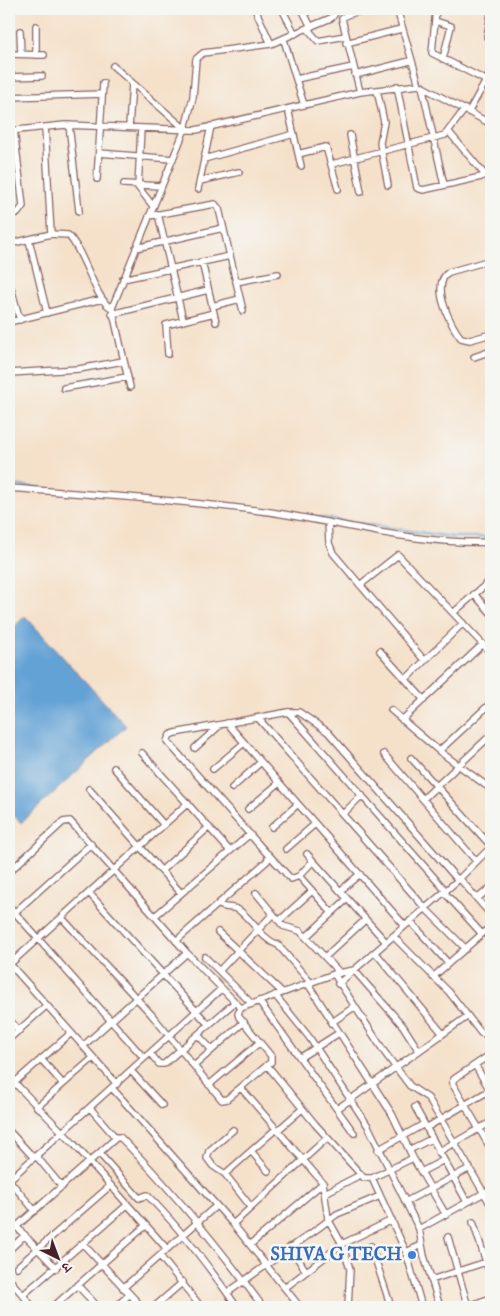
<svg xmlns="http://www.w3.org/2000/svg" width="500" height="1316" font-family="'IM FELL English','Noto Serif Devanagari',serif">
  <rect width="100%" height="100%" fill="#f6f6f2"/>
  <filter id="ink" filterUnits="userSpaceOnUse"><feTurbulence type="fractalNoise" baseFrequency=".02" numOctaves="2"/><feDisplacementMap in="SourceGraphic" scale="10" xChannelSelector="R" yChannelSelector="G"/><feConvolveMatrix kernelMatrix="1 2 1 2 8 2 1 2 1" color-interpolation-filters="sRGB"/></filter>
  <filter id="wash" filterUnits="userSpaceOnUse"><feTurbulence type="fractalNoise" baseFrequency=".0096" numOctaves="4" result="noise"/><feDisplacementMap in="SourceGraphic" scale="20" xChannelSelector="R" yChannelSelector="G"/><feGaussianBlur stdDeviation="1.12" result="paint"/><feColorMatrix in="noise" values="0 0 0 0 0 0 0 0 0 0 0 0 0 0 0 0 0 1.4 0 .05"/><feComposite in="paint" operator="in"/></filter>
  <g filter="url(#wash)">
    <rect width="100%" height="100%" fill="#f5e1ca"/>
    <path fill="#63a2d5" stroke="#566080" d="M25 616 126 726 21 823 9 810V632Z"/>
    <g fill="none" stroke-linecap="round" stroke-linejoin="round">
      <path stroke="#63a2d5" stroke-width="2" d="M9 485 44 488
        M297 514 452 537H491"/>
    </g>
  </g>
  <g filter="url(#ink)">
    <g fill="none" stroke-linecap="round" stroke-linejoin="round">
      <defs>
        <path id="minor" d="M255 9 271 44
          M282 9 295 34
          M302 9 311 27
          M397 9 419 85
          M436 9 432 53 491 83
          M491 13 487 37 491 42
          M435 21 451 26 443 59
          M36 26V55
          M307 28 331 18 334 15 332 9
          M20 31 21 54
          M284 40 304 105
          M346 43 401 29
          M9 54 44 55
          M113 66 185 129
          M355 75 410 61
          M9 77 42 76
          M296 79 353 67
          M397 86 417 188 423 190 481 177 491 172
          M422 86 444 185
          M377 90 384 122 380 143 388 185
          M360 92 342 19 346 15 367 9
          M9 97 102 94
          M288 109 301 166
          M469 111 491 72
          M69 125 79 211
          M45 127 51 234
          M129 127 132 83
          M141 128 138 187 153 206
          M9 131 65 125 196 130 360 92 419 85 491 124
          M449 132 485 175
          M350 135 361 192
          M99 153 173 159
          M298 154 326 147 338 189
          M204 159 294 134
          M332 164 445 135 465 109
          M97 179 103 83
          M200 181 239 172
          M124 184 161 186
          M198 189 211 126
          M9 214 18 213 23 206 14 130
          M158 214 183 320
          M149 216 215 204 219 209 243 311
          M29 240 47 313
          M9 244 51 234 68 235C84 250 96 303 112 308
          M136 248 223 228
          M491 260 449 272C430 284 450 325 461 338L470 340 491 334
          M202 262 216 322
          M123 279 230 256
          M236 282 278 274
          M11 288 20 320
          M212 306 240 299
          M112 314 208 290
          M9 322 102 299
          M168 354 166 325 214 313
          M474 357 491 351
          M9 373 79 369 123 361
          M130 387 112 308 185 129 193 97 196 59 203 53 271 44 307 28 318 41 345 36
          M64 388 127 377
          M9 488C96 495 183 500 270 512 343 523 417 545 491 542
          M328 522 329 543 333 553 424 660
          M360 585 398 555 491 653
          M474 594 491 613
          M453 613 491 580
          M380 651 424 700
          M406 679 463 623
          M391 710 439 751 491 789
          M288 712 446 891
          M258 718 425 908 466 949
          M402 720 483 644
          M227 723 405 926
          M195 748 219 726
          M439 751 491 703
          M142 753 230 851
          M384 754 476 861
          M411 758 491 846
          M114 768 164 825
          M213 769 244 743
          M232 788 261 762
          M89 789 181 893
          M423 799 491 735
          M248 809 279 783
          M343 814 362 795
          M272 827 298 804
          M286 849 315 824
          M268 854 291 879 299 876
          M307 854 386 942
          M313 861 299 876 332 913
          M162 870 209 827
          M9 872 63 822 70 821 187 953 241 1008 238 1014 239 1017 271 1056V1062L227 1099 222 1100 151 1014 62 918
          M460 879 491 915
          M340 891 360 874
          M444 892 482 934
          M89 893 209 1025
          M256 893 283 926 300 931 340 973
          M477 899 491 887
          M218 904C225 910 233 905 240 911 254 922 262 939 278 945L311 983
          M9 906 144 1058
          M14 913 91 844
          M155 916 250 834
          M279 921 312 891
          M410 921 448 963
          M218 932 282 992
          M393 936 449 992 481 1033 486 1034 491 1031
          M306 937 347 899
          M176 941 267 861 269 856 167 741 170 735 175 733 288 712H299L328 732 458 880
          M375 952 443 1034
          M205 957 252 1004
          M325 957 365 920
          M9 963 117 1084
          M10 964 188 803
          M219 971 273 914
          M334 974 385 1053 410 1086 428 1098 491 1205
          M433 977 491 926
          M308 984 392 1114 413 1158 446 1215
          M338 984 458 880 491 847
          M275 995 309 1037 368 1126 419 1229 424 1256 440 1307
          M259 1001 354 1133
          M241 1008 334 974 354 970 403 1026 419 1051
          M9 1019 19 1031
          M331 1023 354 1007
          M198 1035 212 1050
          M9 1039 46 1006
          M83 1046 187 953
          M150 1053 159 1064H164L235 1002
          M491 1054 454 1079 452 1083 491 1149
          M301 1057 339 1033
          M41 1059 63 1084
          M267 1065 315 1124 364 1178H372L413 1158
          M475 1065 491 1092
          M194 1066 244 1022
          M131 1071 162 1105
          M9 1077 74 1144 167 1249
          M14 1083 71 1033
          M209 1085 260 1042
          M112 1088 233 1224 300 1307
          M241 1088 323 1183 328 1219 342 1244 350 1269 348 1307
          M37 1107 93 1058
          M415 1107 467 1202
          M90 1108 116 1138 120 1137C172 1190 219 1247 263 1307
          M337 1109 468 1016
          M426 1128 490 1090
          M233 1130 209 1151 207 1158 213 1166 225 1174 251 1207
          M9 1131 34 1158
          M277 1131 302 1109
          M378 1150 424 1124
          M409 1150 431 1139
          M251 1151 268 1171
          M438 1152 491 1122
          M99 1153 139 1198 147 1195C181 1229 210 1268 237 1307
          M37 1157 62 1187
          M421 1172 442 1161
          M225 1174 276 1129
          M372 1178 406 1252 422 1307
          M9 1180 221 989
          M9 1180 35 1211
          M325 1193 360 1175
          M405 1202 470 1168
          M9 1219 56 1268
          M473 1222 491 1277
          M233 1224 327 1138
          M16 1227 116 1138
          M419 1229 491 1189
          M448 1237 468 1307
          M83 1244 142 1307
          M250 1245 323 1183
          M371 1246 391 1307
          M290 1247 306 1271
          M9 1250 25 1235
          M406 1252 422 1245
          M160 1256 201 1307
          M17 1267 110 1186
          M9 1279 33 1307
          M431 1280 486 1262
          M78 1286 98 1307
          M286 1287 342 1244 392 1220
          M123 1288 216 1206
          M227 1293 317 1229 337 1214 380 1196
          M23 1295 126 1206
          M53 1307 145 1226
          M115 1307 129 1295
          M154 1307 183 1282
          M465 1307 491 1298"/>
      </defs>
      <use href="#minor" stroke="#866363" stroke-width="8"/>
      <use href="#minor" stroke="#fff" stroke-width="5.5"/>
    </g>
  </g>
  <circle fill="#3f7fe0" stroke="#f6f6f2" stroke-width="2" cx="412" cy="1255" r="5"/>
  <g text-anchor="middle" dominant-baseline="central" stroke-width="5" stroke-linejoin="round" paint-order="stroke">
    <g font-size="18" font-weight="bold" fill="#366cbe" stroke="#f6f6f2" text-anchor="end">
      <text x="402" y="1255">SHIVA G TECH</text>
    </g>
  </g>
  <rect width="500" height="1316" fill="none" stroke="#f6f6f2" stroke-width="30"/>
  <g transform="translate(58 1258) rotate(138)" stroke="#f6f6f2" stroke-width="4" paint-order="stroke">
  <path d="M0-4L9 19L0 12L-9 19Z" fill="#4a1f2b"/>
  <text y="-8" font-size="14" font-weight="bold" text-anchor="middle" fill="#4a1f2b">उ</text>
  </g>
</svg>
